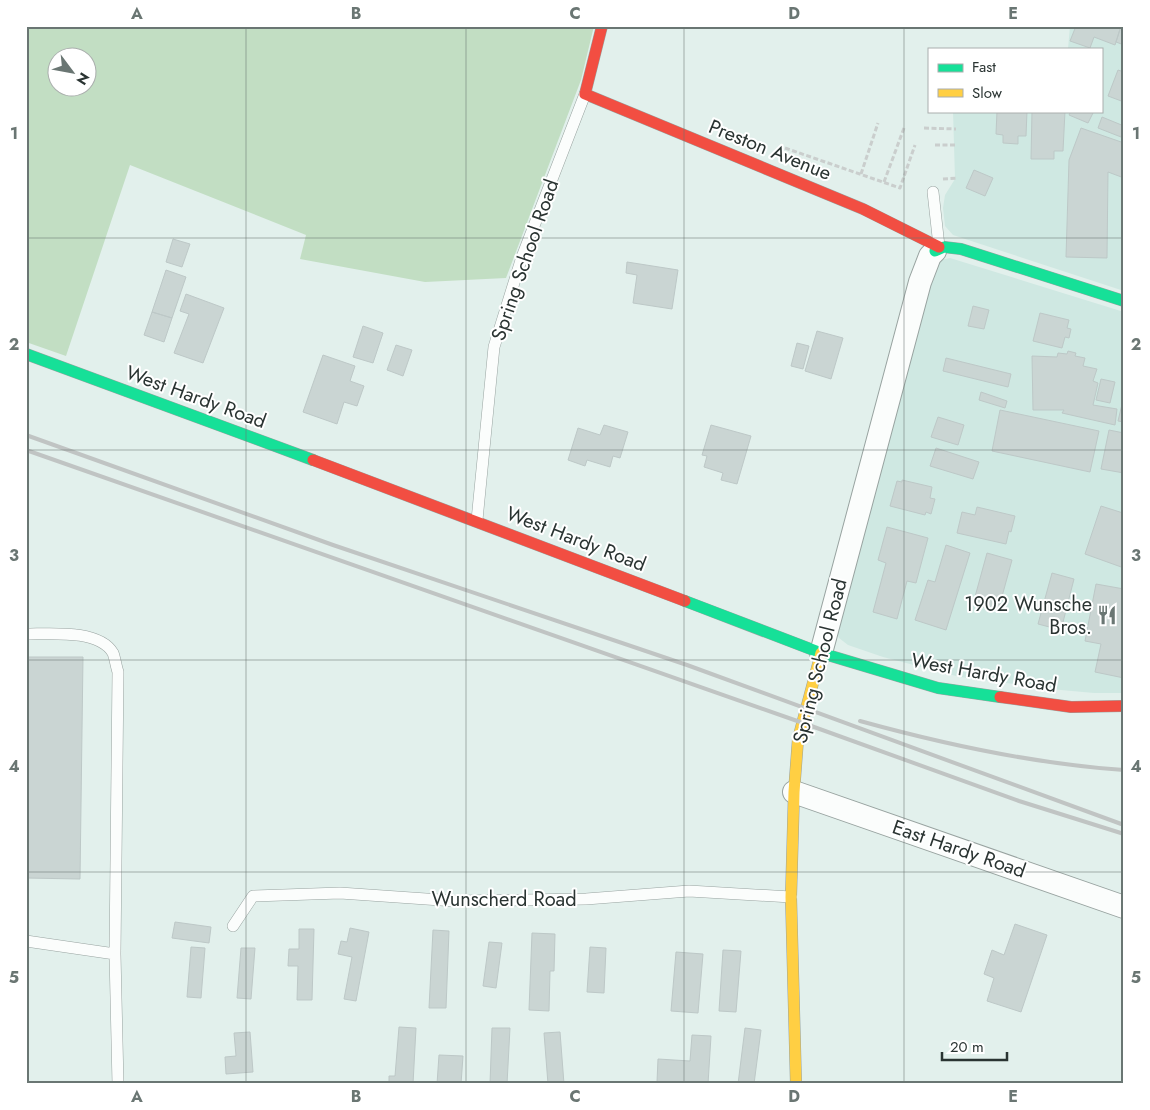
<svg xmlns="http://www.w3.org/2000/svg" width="1150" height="1110" font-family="Jost,sans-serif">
  <rect width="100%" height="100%" fill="#e2f0ec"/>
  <path fill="#cfe8e2" d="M1070 26H1124V291L953 235 945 226 943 208 945 195 955 179 953 111H1101V49H1068Z
    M950 258 1124 312V693H1094L1061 690 960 677 883 657 848 645 839 638 836 632 929 278 941 260Z"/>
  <path fill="#c2dec3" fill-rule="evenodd" d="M26 26H594L581 80 506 278 425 282 300 259 306 235 130 165 66 356 26 342ZM58 58H88V88H58Z"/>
  <path fill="#cad5d3" stroke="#bdc8c7" d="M1076 26H1121L1115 45 1094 37 1090 48 1070 41Z
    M1121 26H1124V45L1116 42Z
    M1118 70 1124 72V102L1108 96Z
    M997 111H1027L1026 136H1018V144L1003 143V135L996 134Z
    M1032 111H1065L1063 151H1054V159H1031Z
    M1071 111H1089L1093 113 1088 123 1069 115Z
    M1102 117 1124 126 1121 137 1098 128Z
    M1081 128 1124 143V178L1108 172 1107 258 1066 257 1069 160Z
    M974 170 993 178 985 196 966 188Z
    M173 239 190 244 182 267 166 262Z
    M627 262 678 270 672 309 633 303 637 275 626 273Z
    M166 270 186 277 172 318 152 312Z
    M186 294 224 308 203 363 174 353 189 314 180 311Z
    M973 306 989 310 984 329 968 326Z
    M152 312 172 318 164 342 144 335Z
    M1040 313 1069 320 1067 328 1071 329 1069 338 1065 337 1062 348 1033 341Z
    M363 326 383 333 373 363 353 357Z
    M817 331 843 338 831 379 805 371Z
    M797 343 809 346 803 369 791 366Z
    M396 345 412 350 403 376 387 370Z
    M1068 351 1076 353 1075 356 1085 358 1083 366 1097 369 1093 381 1098 383 1093 405 1117 409 1115 425 1062 413 1064 410H1033L1032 356 1057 357 1058 353 1067 354Z
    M323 355 355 366 350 381 364 386 357 406 344 402 337 424 303 412Z
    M946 358 1011 374 1008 387 943 371Z
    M1101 379 1115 382 1110 403 1096 400Z
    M981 392 1007 401 1005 408 979 400Z
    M1124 396V422L1118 421Z
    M1000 410 1099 431 1090 472 992 451Z
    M938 417 964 425 958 445 931 437Z
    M604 425 628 432 620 458 613 456 610 467 587 460 585 466 568 460 578 428 600 435Z
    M711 425 751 436 737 484 721 480 723 473 704 467 707 456 702 455Z
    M1109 430 1124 433V473L1101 469Z
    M936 448 979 462 973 479 930 466Z
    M902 480 932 487 930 498 935 499 931 514 926 512 925 515 890 506 897 481 902 482Z
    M1101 506 1123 513 1124 511V568L1085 554Z
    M977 507 1015 516 1011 532 1009 531 1006 544 957 533 962 512 975 515Z
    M887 527 928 538 916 583 907 581 897 619 873 612 886 563 878 560Z
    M946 545 970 553 946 630 915 620 928 580 935 582Z
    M987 553 1012 560 998 611 973 604Z
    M1052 573 1074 579 1061 630 1038 624Z
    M1096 584 1124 589V678L1095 672 1101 644 1085 641Z
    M26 657H83L80 879 26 878Z
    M175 922 211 927 209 943 172 938Z
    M1015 924 1047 935 1021 1012 987 1001 994 978 984 974 992 950 1004 955Z
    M350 928 369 932 356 1001 344 999 352 957 338 954 341 941 347 942Z
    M299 929H314L312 1000H297L298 966H288L289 949H299Z
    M433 930 449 931 446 1008H429Z
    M532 933 555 934 554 971H550L549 1011 529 1010Z
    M489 942 502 943 496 988 483 986Z
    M191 947 205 948 201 998 187 997Z
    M590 947 606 948 604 993 587 992Z
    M241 948H255L251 999 237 998Z
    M723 950 741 951 736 1012 719 1011Z
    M676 952 703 954 698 1013 671 1011Z
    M399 1027 416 1028 413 1084H389V1076H395Z
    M492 1028H510L507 1084H490Z
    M745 1028 761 1030 754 1084H738Z
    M250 1032 253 1072 226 1074 225 1057 236 1056 234 1033Z
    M560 1032 564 1084H548L544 1033Z
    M692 1035 711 1036 708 1084 657 1082 658 1059 690 1061Z
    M439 1055 463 1056 461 1084H437Z"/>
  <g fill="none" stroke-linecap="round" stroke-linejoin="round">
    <defs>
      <path id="lane" d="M933 192 939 246
        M477 520 494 347 522 257 585 94
        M26 634C50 634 99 629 113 653 115 658 116 666 118 672L115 954 118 1084
        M233 926 253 896 340 893 455 901 586 899 689 891 791 897
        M26 941 115 954"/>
      <path id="street" d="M821 653 920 282 930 256 935 251
        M794 792 1124 907"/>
      <path id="fast" d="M935 251 944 247 961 249 1124 301
        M26 354 313 460
        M685 601 821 653 938 688 1000 697"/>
      <path id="slow" d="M796 1084 791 897 794 792 798 739 821 653"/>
      <path id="jam" d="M602 26 585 94 863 209 939 247
        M313 460 685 601
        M1000 697 1071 707 1124 706"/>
    </defs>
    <use href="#lane" stroke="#98a3a0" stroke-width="12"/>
    <use href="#street" stroke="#98a3a0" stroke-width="24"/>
    <use href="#fast" stroke="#98a3a0" stroke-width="12"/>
    <use href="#slow" stroke="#98a3a0" stroke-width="12"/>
    <use href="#jam" stroke="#98a3a0" stroke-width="12"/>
    <path stroke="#cacecd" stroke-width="3" stroke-dasharray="5 2.5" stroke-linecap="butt" d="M924 128 956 129
      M935 145H956
      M785 148 900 188 915 145
      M861 174 878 123
      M943 179 958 178
      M884 182 904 128"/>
    <use href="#lane" stroke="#fbfdfc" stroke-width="11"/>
    <use href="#street" stroke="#fbfdfc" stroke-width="22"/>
    <use href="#fast" stroke="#16e098" stroke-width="11"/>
    <use href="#slow" stroke="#ffcf43" stroke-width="11"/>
    <use href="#jam" stroke="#f24e42" stroke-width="11"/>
    <path stroke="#c0c4c3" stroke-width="4" d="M26 435 333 545 687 665 1124 825
      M26 450 803 723 1019 801 1124 834
      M860 721C947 745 1034 764 1124 770"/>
  </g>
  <path fill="none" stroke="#6a7673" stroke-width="1" stroke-opacity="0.55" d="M246 26V1084M466 26V1084M684 26V1084M904 26V1084M26 238H1124M26 450H1124M26 660H1124M26 872H1124"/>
  <defs>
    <symbol id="restaurant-bare" viewBox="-9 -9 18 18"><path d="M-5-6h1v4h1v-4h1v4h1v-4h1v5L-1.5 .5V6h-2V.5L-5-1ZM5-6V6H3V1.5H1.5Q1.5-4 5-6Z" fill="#6a7673" stroke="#fff" stroke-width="2.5" paint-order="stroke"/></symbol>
  </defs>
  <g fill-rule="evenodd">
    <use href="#restaurant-bare" x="1093" y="601" width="28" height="28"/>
  </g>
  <g text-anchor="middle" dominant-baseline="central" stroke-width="4" stroke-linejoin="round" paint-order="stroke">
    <g font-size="20" fill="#2a3432" stroke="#fff">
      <text transform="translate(770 150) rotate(22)">Preston Avenue</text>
      <text transform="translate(525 260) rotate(-71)">Spring School Road</text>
      <text transform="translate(196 397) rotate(20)">West Hardy Road</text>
      <text transform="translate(576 539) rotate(21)">West Hardy Road</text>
      <text transform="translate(820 661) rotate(-76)">Spring School Road</text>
      <text transform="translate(984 673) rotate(10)">West Hardy Road</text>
      <text transform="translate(959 849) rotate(19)">East Hardy Road</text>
      <text x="504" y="899">Wunscherd Road</text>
    </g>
    <g font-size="20" fill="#2a3432" stroke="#fff" text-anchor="end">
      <text x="1092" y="604">1902 Wunsche<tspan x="1092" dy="23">Bros.</tspan></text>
    </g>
  </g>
  <rect width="1150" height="1110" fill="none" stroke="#ffffff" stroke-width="55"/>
  <rect x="928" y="48" width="175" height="65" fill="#ffffff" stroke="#aaaead"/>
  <rect x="938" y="64" width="25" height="8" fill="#16e098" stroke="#aaaead"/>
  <text x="972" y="72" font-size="15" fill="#2a3432">Fast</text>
  <rect x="938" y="89" width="25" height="8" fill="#ffcf43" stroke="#aaaead"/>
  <text x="972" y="98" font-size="15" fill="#2a3432">Slow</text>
  <g transform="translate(72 72) rotate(122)"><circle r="24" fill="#ffffff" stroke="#aaaead"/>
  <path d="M0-4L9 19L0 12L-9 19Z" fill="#6a7673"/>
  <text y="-8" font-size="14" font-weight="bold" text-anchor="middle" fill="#2a3432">N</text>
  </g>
  <path d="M942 1052v8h65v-8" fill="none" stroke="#2a3432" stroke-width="2.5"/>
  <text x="950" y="1052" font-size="15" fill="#2a3432" stroke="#ffffff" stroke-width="4" paint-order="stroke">20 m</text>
  <rect x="28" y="28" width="1094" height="1054" fill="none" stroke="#6a7673" stroke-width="2"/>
  <g font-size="16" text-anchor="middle" font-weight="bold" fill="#6a7673">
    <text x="137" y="19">A</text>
    <text x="356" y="19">B</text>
    <text x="575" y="19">C</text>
    <text x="794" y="19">D</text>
    <text x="1013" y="19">E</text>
    <text x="14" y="139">1</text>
    <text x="1136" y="139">1</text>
    <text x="14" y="350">2</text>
    <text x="1136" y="350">2</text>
    <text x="14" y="561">3</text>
    <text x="1136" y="561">3</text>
    <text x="14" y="772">4</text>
    <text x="1136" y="772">4</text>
    <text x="14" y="983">5</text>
    <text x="1136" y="983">5</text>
    <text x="137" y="1102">A</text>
    <text x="356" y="1102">B</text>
    <text x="575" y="1102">C</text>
    <text x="794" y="1102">D</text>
    <text x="1013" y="1102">E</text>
  </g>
</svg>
